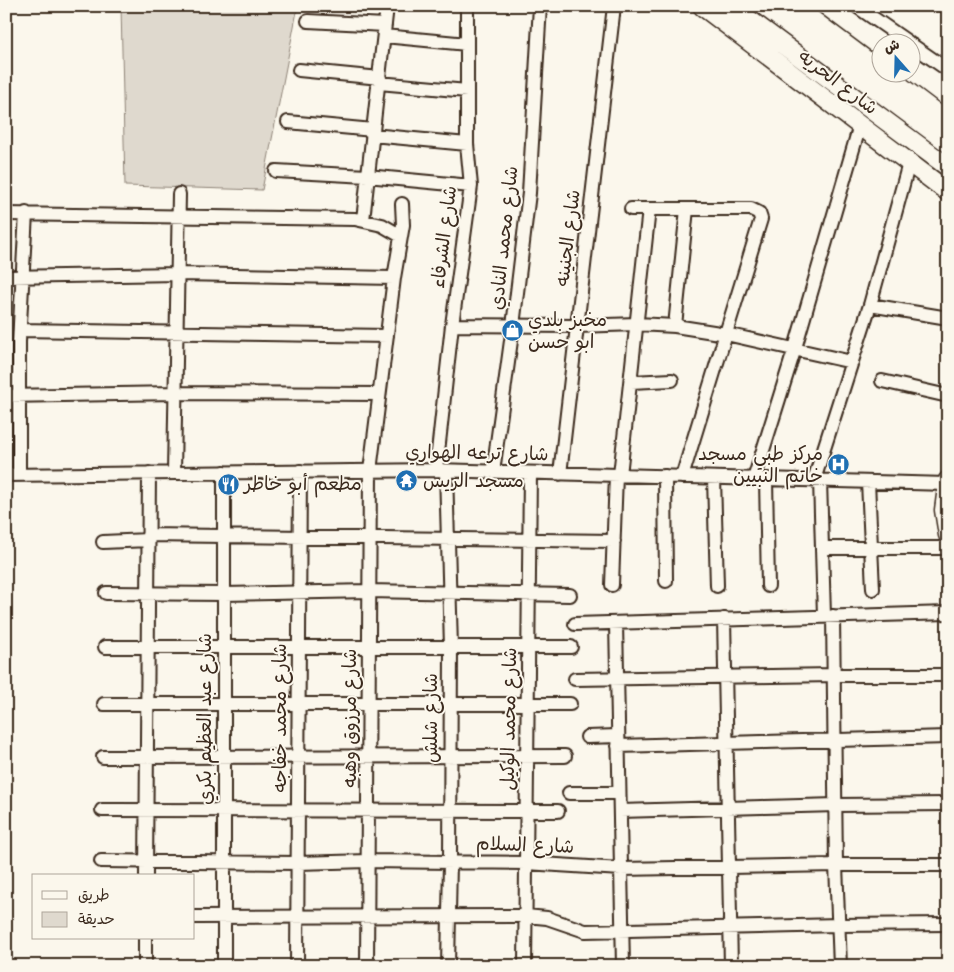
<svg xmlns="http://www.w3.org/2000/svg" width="954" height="972" font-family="'Comic Neue','Playpen Sans Arabic',sans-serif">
  <rect width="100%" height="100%" fill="#fbf7ec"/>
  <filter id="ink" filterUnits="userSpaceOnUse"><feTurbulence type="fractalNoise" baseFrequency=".02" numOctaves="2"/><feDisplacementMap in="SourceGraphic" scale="10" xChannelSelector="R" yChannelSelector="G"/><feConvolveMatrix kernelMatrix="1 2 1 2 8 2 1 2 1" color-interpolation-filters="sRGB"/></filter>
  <g filter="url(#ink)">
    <path fill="#dfd9ce" stroke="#8d8276" d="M121 6H298L262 190 125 186Z"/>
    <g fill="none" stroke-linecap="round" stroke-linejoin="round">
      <defs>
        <path id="street" d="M856 6 908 42
          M308 21 385 25
          M384 36 467 44
          M912 45 948 70
          M299 70 380 78
          M379 83 467 91
          M288 122 373 130
          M372 135 467 144
          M276 171 367 176 471 186
          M631 209H751L759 213 761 219 682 477
          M6 214 355 219 382 225 401 236
          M363 220 387 6
          M6 277 177 274 394 278
          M870 305 948 318
          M452 325 577 326 637 324 675 326 726 334 852 362
          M675 326 687 209
          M20 330 387 336
          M882 381 948 396
          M631 382 672 380
          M6 396 175 393 379 394
          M436 470 452 325 471 186 467 144V6
          M446 471 451 647 450 862 448 966
          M493 472 513 326 529 193 540 6
          M174 473 179 194
          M560 474 614 6
          M6 475 436 470 947 484
          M19 475V342L26 213
          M620 475 649 209
          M665 476 666 581
          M714 478 717 586
          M754 479 795 348 860 125
          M766 479 768 586
          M814 480 870 305 909 163
          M820 480 824 616
          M868 482 873 589
          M148 535 614 541
          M103 542 148 540
          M822 548H948
          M612 585 616 475
          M106 593 224 594 369 591 570 595
          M833 616 836 865 840 966
          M724 619 731 966
          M616 623 623 966
          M575 624 948 613
          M105 647H571
          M575 679 834 675H948
          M104 704H570
          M587 737 618 736
          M618 746 948 737
          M103 757 565 756
          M569 793H619
          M102 810 558 811
          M620 811 836 805 948 804
          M101 861 298 863 368 861 526 863 621 869 836 865H948
          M146 876 149 473
          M194 917 526 916 547 918 585 931 839 925 948 924
          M145 966V938
          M224 966V472
          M297 966 300 471
          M367 966 370 471 394 278 403 225 402 204
          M525 966 530 473"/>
        <path id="secondary" d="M702 6 948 192
          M731 6 948 167
          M764 6 948 143
          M794 6 882 72
          M882 72 948 122
          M948 480 944 510 948 535"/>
      </defs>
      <use href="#street" stroke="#3b2a1e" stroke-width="16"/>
      <use href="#secondary" stroke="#3b2a1e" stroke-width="21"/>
      <use href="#street" stroke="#fbf7ec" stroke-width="12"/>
      <use href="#secondary" stroke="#fbf7ec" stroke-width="18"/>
    </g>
  </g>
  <defs>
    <symbol id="shop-disc" viewBox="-11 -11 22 22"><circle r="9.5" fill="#1f6fb2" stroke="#fbf7ec"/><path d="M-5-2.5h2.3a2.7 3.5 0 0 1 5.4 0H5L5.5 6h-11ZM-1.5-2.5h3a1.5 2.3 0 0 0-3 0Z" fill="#fff"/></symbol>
    <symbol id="hospital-disc" viewBox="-11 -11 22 22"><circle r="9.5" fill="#1f6fb2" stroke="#fbf7ec"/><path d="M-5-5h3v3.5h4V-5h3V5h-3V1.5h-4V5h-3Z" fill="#fff"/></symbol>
    <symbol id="temple-disc" viewBox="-11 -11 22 22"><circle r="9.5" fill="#1f6fb2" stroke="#fbf7ec"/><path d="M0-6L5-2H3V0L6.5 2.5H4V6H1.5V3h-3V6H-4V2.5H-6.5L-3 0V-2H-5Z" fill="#fff"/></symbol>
    <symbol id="restaurant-disc" viewBox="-11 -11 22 22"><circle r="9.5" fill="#1f6fb2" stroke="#fbf7ec"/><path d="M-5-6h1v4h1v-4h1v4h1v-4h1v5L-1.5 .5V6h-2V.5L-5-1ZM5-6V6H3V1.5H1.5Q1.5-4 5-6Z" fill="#fff"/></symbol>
  </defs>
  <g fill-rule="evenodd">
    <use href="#shop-disc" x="500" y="318" width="25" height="25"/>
    <use href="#hospital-disc" x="826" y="452" width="25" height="25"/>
    <use href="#temple-disc" x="394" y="468" width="25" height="25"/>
    <use href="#restaurant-disc" x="216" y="472" width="25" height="25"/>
  </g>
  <g text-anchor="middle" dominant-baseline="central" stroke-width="4" stroke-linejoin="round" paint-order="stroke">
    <g font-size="19" fill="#3b2a1e" stroke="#fbf7ec">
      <text transform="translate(838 82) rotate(37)">شارع الحريه</text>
      <text transform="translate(444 237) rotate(-83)">شارع الشرفاء</text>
      <text transform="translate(504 238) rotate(-84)">شارع محمد النادي</text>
      <text transform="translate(568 238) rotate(-83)">شارع الجنينه</text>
      <text transform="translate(477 453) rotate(1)">شارع ترعه الهواري</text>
      <text transform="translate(280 718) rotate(-90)">شارع محمد خفاجه</text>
      <text transform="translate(350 718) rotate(-90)">شارع مرزوق وهبه</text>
      <text transform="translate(431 718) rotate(-90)">شارع شلش</text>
      <text transform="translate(205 719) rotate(-90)">شارع عبد العظيم بكري</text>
      <text transform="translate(509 719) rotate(-89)">شارع محمد الوكيل</text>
      <text transform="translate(525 845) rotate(2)">شارع السلام</text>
    </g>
    <g font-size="19" fill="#3b2a1e" stroke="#fbf7ec" text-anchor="start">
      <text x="528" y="320">مخبز بلدي<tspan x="528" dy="22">ابو حسن</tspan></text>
      <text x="823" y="454" text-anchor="end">مركز طبي مسجد<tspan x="823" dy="22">خاتم النبيين</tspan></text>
      <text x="423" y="481">مسجد الريس</text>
      <text x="244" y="484">مطعم أبو خاطر</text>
    </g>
  </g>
  <rect width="954" height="972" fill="none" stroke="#fbf7ec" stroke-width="25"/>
  <rect x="12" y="12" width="929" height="947" fill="none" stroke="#3b2a1e" stroke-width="2" filter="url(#ink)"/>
  <rect x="32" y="874" width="162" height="65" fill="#fbf7ec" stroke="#aea59a"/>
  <rect x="42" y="891" width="25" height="8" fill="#fbf7ec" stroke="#aea59a"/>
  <text x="78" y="900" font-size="15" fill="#3b2a1e">طريق</text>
  <rect x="42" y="912" width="25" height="15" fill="#dfd9ce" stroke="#aea59a"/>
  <text x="78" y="924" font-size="15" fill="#3b2a1e">حديقة</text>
  <g transform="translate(896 58) rotate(340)"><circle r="24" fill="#fbf7ec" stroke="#aea59a"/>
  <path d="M0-4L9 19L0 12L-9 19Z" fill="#1f6fb2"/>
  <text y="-8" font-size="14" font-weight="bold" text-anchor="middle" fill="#3b2a1e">ش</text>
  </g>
</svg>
